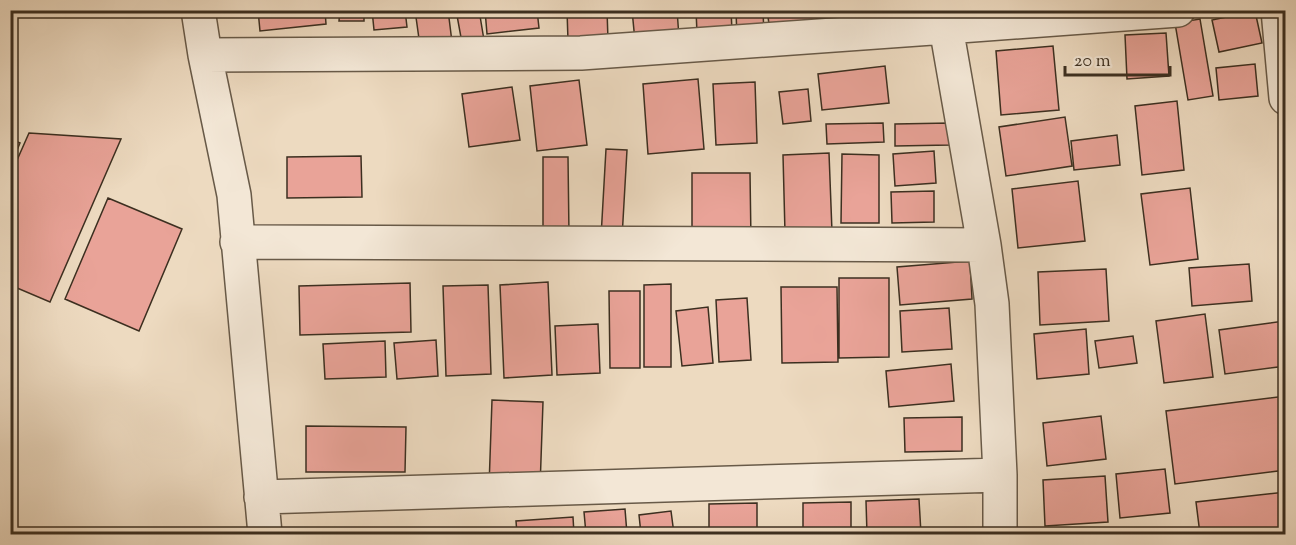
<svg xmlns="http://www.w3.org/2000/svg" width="1296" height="545" font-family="'Sorts Mill Goudy',serif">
  <rect width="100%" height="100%" fill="#eddac0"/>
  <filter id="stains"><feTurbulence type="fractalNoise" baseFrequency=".00333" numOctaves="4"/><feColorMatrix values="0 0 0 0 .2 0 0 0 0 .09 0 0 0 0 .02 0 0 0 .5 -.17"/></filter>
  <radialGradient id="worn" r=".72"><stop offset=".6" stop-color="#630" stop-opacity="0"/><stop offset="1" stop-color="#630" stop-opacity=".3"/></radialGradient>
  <path fill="#e9a398" stroke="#3c2f20" stroke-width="1.5" d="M258 10H325L326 24 260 31Z
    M340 10H364V21H339Z
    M372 10H405L407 27 374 30Z
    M415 10H448L452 42 420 46Z
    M456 10H479L484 40 462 43Z
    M485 10H537L539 28 487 34Z
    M567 10H607L608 40 568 41Z
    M632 10H677L679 37 635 41Z
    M696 10H731L732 31 697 33Z
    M736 10H763L764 37 737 39Z
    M767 10H816L817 25 770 31Z
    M817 10H864V27L818 30Z
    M879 10H925L926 24 880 27Z
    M1255 11 1262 43 1219 52 1212 20Z
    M1200 19 1213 96 1188 100 1175 23Z
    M1166 33 1169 76 1127 79 1125 35Z
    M1053 46 1059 110 1001 115 996 51Z
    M1255 64 1258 96 1219 100 1216 68Z
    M885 66 889 103 822 110 818 74Z
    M698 79 704 149 648 154 643 84Z
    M579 80 587 145 537 151 530 86Z
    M755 82 757 143 716 145 713 84Z
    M512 87 520 140 469 147 462 94Z
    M808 89 811 121 783 124 779 92Z
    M1177 101 1184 170 1142 175 1135 106Z
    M1065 117 1072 166 1006 176 999 127Z
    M883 123 884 142 827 144 826 124Z
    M950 123V145L895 146V124Z
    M29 133 121 139 50 302 10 285V176Z
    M1117 135 1120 165 1074 170 1071 141Z
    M10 139 20 143 10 167Z
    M606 149 627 150 622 238 601 237Z
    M934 151 936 183 895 186 893 154Z
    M829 153 832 232 785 233 783 155Z
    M842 154 879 155V223H841Z
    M361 156 362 197 287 198V157Z
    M543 157H568L569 235 543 236Z
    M692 173H750L751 241H692Z
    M1078 181 1085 241 1018 248 1012 189Z
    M1190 188 1198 259 1150 265 1141 194Z
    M934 191V222L892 223 891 192Z
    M108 198 182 229 139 331 65 299Z
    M970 261 972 299 900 305 897 267Z
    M1249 264 1252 301 1192 306 1189 268Z
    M1106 269 1109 321 1040 325 1038 272Z
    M839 278H889V357L839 358Z
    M548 282 552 375 504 378 500 285Z
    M410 283 411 332 300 335 299 286Z
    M671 284V367H644V285Z
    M488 285 491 374 446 376 443 286Z
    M781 287H837L838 362 782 363Z
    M609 291H640V368H610Z
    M747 298 751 360 719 362 716 300Z
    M708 307 713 363 682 366 676 311Z
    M949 308 952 349 902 352 900 311Z
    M1205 314 1213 377 1164 383 1156 321Z
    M1284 321 1286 334V366L1225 374 1219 330Z
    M598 324 600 373 557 375 555 326Z
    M1086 329 1089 374 1037 379 1034 334Z
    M1133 336 1137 363 1099 368 1095 341Z
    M436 340 438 376 397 379 394 343Z
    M385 341 386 377 325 379 323 344Z
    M951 364 954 401 889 407 886 371Z
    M1286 396V470L1175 484 1166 411Z
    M492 400 543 402 540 488 489 487Z
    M1101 416 1106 459 1047 466 1043 423Z
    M962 417V451L905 452 904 418Z
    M306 426 406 427 405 472H306Z
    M1165 469 1170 513 1120 518 1116 474Z
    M1105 476 1108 522 1045 526 1043 480Z
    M1286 492V534H1200L1196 502Z
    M919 499 921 534H867L866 501Z
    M851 502V534H803V503Z
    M757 503V534H709V504Z
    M625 509 627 534H586L584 512Z
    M671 511 674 534H641L639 515Z
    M573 517 574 534H517L516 521Z
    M504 529 505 534H450V532Z"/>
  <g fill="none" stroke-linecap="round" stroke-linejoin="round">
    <defs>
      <path id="minor" d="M198 10 205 55 234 195 265 534
        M1278 10 1286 98
        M205 55 581 53 946 27 945 10
        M237 242 984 245
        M261 497 1000 475
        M1000 534V475L992 304 984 245 946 27 1178 10"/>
    </defs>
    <use href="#minor" stroke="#685a48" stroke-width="36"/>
    <use href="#minor" stroke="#f3e7d6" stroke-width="33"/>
  </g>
  <rect width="1296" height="545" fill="none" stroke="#eddac0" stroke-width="36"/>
  <rect x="12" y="12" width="1272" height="521" fill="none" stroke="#3c2f20" stroke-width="3"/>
  <rect x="18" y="18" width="1260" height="509" fill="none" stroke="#3c2f20" stroke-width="1.5"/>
  <path d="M1065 66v9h105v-9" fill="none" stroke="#3c2f20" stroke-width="3"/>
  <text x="1074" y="66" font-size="18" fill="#3c2f20" stroke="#f3e7d6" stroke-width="4.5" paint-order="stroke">20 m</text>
  <rect width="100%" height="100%" filter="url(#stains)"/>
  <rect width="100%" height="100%" fill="url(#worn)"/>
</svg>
